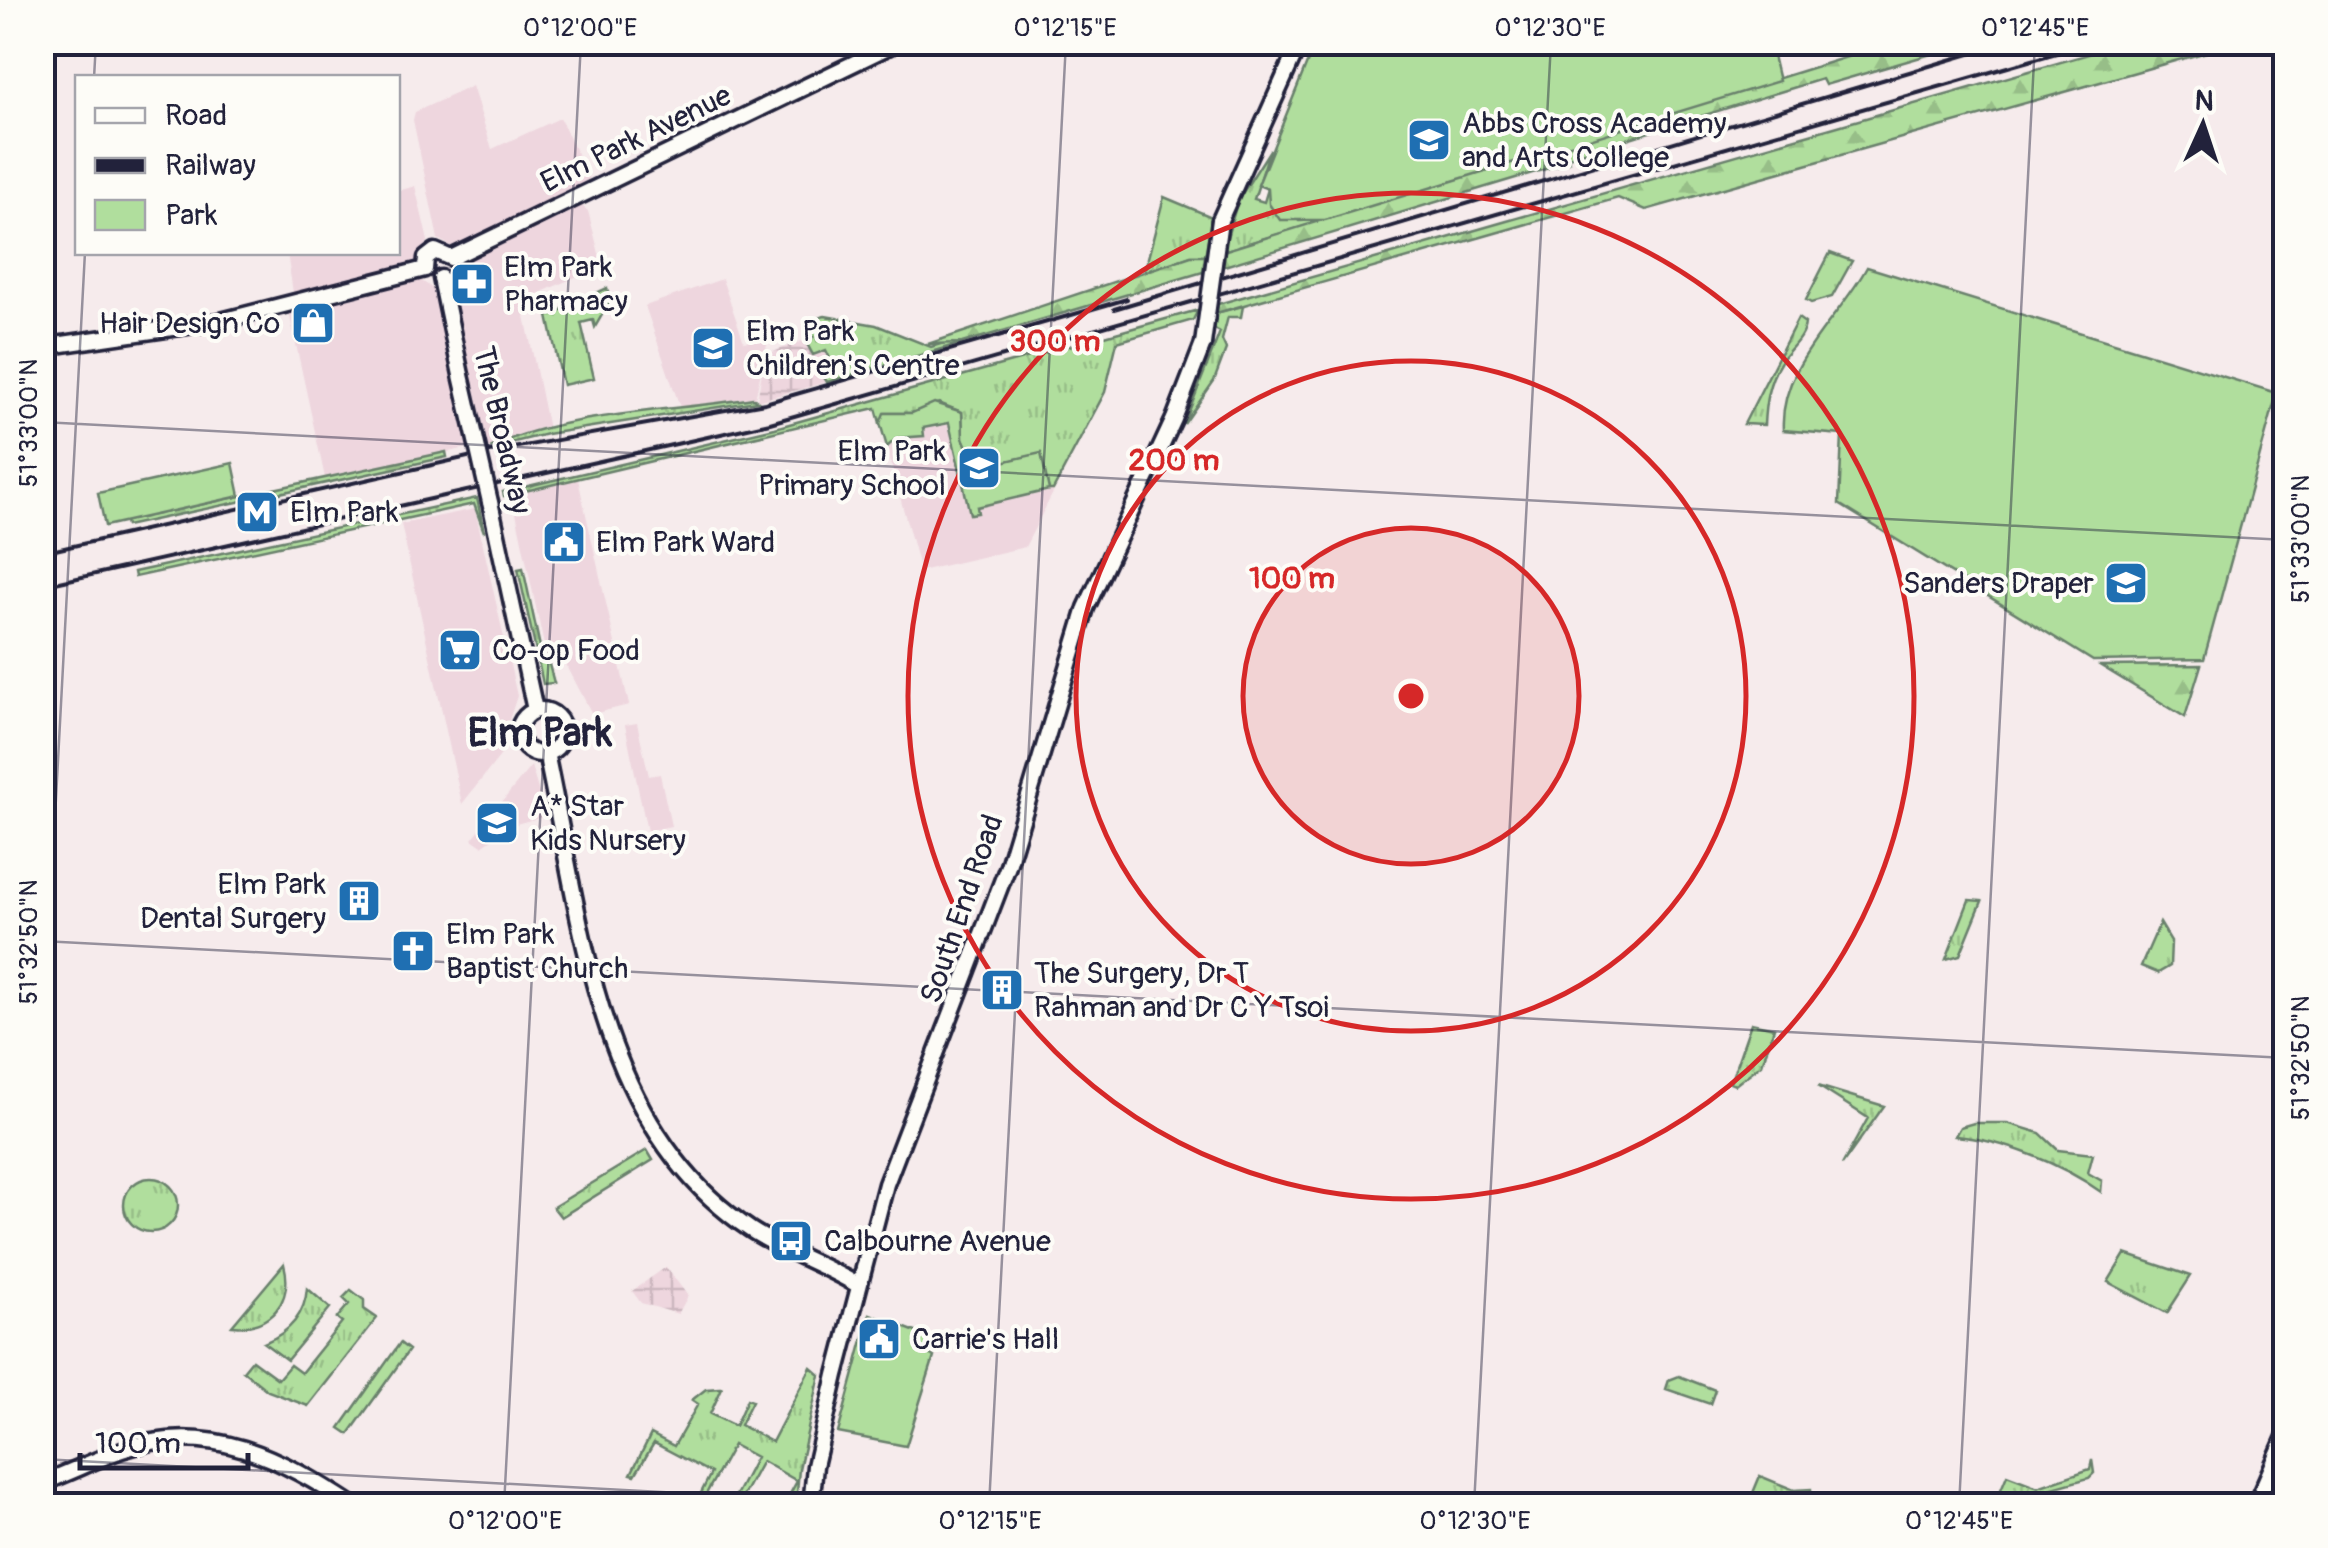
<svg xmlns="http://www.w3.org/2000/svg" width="2328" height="1548" font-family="Pangolin,sans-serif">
  <defs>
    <pattern id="industrial-grid" width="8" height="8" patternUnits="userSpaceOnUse" patternTransform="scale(2.5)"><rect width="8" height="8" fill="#eed6de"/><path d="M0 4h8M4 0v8" fill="none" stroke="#ccb7bf"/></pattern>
    <pattern id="grass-tufts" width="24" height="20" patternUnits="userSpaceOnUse" patternTransform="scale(2.5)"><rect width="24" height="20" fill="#b0de9d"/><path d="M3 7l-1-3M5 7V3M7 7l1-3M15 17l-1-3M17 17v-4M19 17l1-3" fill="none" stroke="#97be88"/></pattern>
    <pattern id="forest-firs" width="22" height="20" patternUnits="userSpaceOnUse" patternTransform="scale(2.5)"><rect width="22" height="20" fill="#b0de9d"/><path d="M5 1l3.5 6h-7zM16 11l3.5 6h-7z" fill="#97be88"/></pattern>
  </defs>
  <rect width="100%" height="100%" fill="#f6ebec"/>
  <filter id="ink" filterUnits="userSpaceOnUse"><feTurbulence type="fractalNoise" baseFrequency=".01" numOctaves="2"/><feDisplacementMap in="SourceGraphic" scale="20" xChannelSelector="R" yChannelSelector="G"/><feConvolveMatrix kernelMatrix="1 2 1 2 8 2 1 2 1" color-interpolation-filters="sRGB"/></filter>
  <g filter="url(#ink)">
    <path fill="#eed6de" d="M472 86 492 149 560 118 592 185 456 249 438 239 413 120 415 112Z
      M415 186 428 241 414 266 293 293 287 253 398 252V191Z
      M581 205 588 211 602 265 522 301 548 429 514 436 487 449 451 286 461 262Z
      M419 279 436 291 472 447 325 478 289 312Z
      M722 279 744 342 769 336 755 399 681 410 645 306Z
      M1105 392 1025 547 920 571 876 408Z
      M578 479 629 705 592 714 566 664H548L512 494Z
      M475 509 517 696 509 720 507 747 462 804 401 524Z
      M637 723 649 776 660 774 671 826 647 831 625 725Z
      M531 766 546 816 512 825 482 846 472 839Z"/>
    <path fill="url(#industrial-grid)" d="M805 340 813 354 825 349 833 365 821 371 827 382 757 401 765 355Z
      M666 1267 688 1296 678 1314 641 1303 632 1291Z"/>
    <path fill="url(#grass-tufts)" stroke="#69806c" stroke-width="2.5" d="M1270 150 1254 199 1264 202 1268 189 1299 221 1325 220 1223 251 1238 200Z
      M1164 197 1212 217 1205 256H1191L1144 273Z
      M1830 253 1852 261 1832 297 1811 303 1806 300Z
      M607 288 610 301 595 327 593 320 581 323 594 378 563 385 548 316Z
      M1243 306 1241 317H1228L1222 340 1226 349 1214 381 1184 424 1220 332 1213 328 1216 313Z
      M1198 310 1193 320 1117 342 1105 392 1053 490H1049L1040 454 976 468 963 438 962 412 939 403 912 413H885L880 423 876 408 504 496 503 492 775 428Z
      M825 316 876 325 931 347 951 341 962 343 827 382 820 371 833 365 826 350 813 355 805 340 813 337 806 321Z
      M1798 318 1805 323C1804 339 1788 349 1780 363 1768 382 1765 403 1764 425L1744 424Z
      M753 398 757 401 547 434 490 448C557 413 676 411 753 398Z
      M477 498 484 532 474 504 135 577 134 572Z
      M1969 900 1982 901 1960 955 1946 959Z
      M2160 923 2171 941 2170 966 2158 973 2141 966Z
      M1751 1023 1774 1028 1762 1064 1735 1085 1730 1083Z
      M1818 1086 1884 1106 1842 1165 1868 1118Z
      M1974 1123H2007L2040 1133 2058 1150 2093 1154 2088 1173 2102 1181 2101 1192C2062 1164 2003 1140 1955 1136L1960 1127Z
      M647 1150 653 1160 561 1217 553 1207Z
      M124 1205a27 27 0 1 1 54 0a27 27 0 1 1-54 0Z
      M2125 1254 2191 1276 2167 1313 2108 1282Z
      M284 1264C294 1301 270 1330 232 1326Z
      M307 1288 330 1308 287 1360 264 1343C288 1333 305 1316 307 1288Z
      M351 1290 364 1300V1309L377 1318 308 1406 268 1391 243 1371 252 1360 278 1379 290 1365 301 1373 342 1322 337 1318 349 1304 343 1298Z
      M400 1343 409 1350 349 1434 340 1428Z
      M811 1367 820 1375 799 1469 796 1505H784L797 1481 762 1461 738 1505H731L756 1457 733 1445 700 1505H695L711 1473 654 1443 635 1475 631 1474 651 1434 674 1446 698 1404 692 1400 706 1389 722 1388 710 1414 735 1426 747 1399 752 1401 740 1425 772 1442Z
      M1679 1376 1715 1390 1710 1404 1666 1389 1669 1380Z
      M2092 1460 2094 1473 2089 1478 1995 1504 2007 1475 2038 1487 2090 1469Z
      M1760 1476 1794 1490 1811 1489 1812 1499 1807 1505H1748Z"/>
    <path fill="url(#forest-firs)" stroke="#69806c" stroke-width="2.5" d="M1892 43H1969L1825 85 1822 79 1568 157 1569 162 1221 267 1223 251Z
      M2127 43 2285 42 2286 46H2228L1646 210 1618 198 1216 313 1218 304Z
      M43 213H55L48 334 43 335Z
      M1191 256H1205L1203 272 962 343 928 344Z
      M446 452 447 457 126 526 125 521Z
      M523 568 543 661H548L554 683 543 684 518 569Z
      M2201 665 2185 717 2101 666Z"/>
    <path fill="#b0de9d" stroke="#69806c" stroke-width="2.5" d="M1510 42 1524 49 1530 42 1770 43 1779 81 1325 220H1280L1269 204 1268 189 1258 185 1315 43Z
      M1867 267 2277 393 2204 659 2093 661 1839 504 1842 435 1783 430C1779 365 1839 319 1867 267Z
      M934 403 962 412 963 438 976 468 1041 453 1049 490 977 507 978 513 970 514 949 423 923 428 924 436 897 438 887 447 880 423 884 413H912Z
      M233 463 240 496 105 526 98 493Z
      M870 1314 931 1338 927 1353 934 1357 906 1446 838 1433Z"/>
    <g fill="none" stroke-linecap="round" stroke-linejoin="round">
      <defs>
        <path id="secondary" d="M1220 220 1300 42
          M451 258 898 42
          M425 269 426 258 435 251 451 258
          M441 278 461 375
          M42 347 221 321 425 269
          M490 502 535 710
          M519 732a22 22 0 1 1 44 0a22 22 0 1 1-44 0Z
          M546 753C582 919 595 1127 751 1230 785 1252 825 1265 859 1286
          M42 1483C69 1473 95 1460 122 1450 209 1419 282 1459 354 1506
          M811 1506 815 1466 836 1375 886 1184 1008 866 1086 608 1174 419 1203 344
          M2255 1506 2286 1435"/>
      </defs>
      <use href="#secondary" stroke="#22223b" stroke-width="21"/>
      <use href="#secondary" stroke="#fdfcf7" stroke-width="14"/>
      <path stroke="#22223b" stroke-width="4" d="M1114 309 2010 42
        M42 553 490 452 765 403 1127 299
        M42 586 770 423 2095 42"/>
      <defs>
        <path id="secondary-bridge" d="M1203 344 1220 220
          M461 375 490 502"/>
      </defs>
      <use href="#secondary-bridge" stroke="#22223b" stroke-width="21" stroke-linecap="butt"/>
      <use href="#secondary-bridge" stroke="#fdfcf7" stroke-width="14"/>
    </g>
  </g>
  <path fill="none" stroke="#22223b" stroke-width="2.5" stroke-opacity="0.45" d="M94 78 96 42M42 422 2286 540M42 941 2286 1058M42 1062 85 252M42 1459 923 1506M504 1506 581 42M989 1506 1066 42M1474 1506 1551 42M1959 1506 2035 42"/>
  <circle cx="1411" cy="696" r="168" fill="#d62828" fill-opacity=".12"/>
  <g fill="none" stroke="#d62828" stroke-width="5">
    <circle cx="1411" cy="696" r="168"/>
    <circle cx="1411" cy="696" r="335"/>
    <circle cx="1411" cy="696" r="503"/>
  </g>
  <defs>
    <symbol id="school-square" viewBox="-11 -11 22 22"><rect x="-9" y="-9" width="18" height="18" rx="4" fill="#1f6fb2" stroke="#fdfcf7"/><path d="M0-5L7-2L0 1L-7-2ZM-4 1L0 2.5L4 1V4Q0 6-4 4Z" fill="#fff"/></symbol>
    <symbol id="pharmacy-square" viewBox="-11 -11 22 22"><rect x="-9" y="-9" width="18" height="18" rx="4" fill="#1f6fb2" stroke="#fdfcf7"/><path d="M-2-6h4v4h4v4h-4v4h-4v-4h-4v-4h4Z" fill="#fff"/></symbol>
    <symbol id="shop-square" viewBox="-11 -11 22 22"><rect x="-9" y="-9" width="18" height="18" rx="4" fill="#1f6fb2" stroke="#fdfcf7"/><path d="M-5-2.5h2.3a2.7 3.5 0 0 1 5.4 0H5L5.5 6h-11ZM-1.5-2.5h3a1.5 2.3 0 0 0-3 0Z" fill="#fff"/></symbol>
    <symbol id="metro-square" viewBox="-11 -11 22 22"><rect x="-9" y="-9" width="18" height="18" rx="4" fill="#1f6fb2" stroke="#fdfcf7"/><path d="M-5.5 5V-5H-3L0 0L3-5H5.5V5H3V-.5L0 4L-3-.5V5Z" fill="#fff"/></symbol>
    <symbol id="civic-square" viewBox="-11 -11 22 22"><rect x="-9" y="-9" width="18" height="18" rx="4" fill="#1f6fb2" stroke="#fdfcf7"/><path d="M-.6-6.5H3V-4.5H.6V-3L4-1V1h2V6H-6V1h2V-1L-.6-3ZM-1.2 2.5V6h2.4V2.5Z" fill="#fff"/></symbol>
    <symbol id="supermarket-square" viewBox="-11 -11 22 22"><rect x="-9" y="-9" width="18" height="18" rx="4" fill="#1f6fb2" stroke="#fdfcf7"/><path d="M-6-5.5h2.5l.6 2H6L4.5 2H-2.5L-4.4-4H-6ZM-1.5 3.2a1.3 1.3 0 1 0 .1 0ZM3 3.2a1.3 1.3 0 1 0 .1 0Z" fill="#fff"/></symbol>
    <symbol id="building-square" viewBox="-11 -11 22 22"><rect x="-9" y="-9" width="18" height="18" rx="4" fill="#1f6fb2" stroke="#fdfcf7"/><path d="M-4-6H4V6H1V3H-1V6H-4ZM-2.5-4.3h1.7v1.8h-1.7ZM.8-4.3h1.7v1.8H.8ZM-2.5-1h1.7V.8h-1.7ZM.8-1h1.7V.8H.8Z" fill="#fff"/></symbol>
    <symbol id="church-square" viewBox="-11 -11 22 22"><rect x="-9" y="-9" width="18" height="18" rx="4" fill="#1f6fb2" stroke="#fdfcf7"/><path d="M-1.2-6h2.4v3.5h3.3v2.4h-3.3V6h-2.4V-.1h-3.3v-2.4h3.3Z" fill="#fff"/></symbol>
    <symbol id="bus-square" viewBox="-11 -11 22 22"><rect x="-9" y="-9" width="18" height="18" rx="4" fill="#1f6fb2" stroke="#fdfcf7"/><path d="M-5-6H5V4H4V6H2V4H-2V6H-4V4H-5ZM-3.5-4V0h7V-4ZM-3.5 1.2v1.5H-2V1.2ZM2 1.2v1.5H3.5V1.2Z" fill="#fff"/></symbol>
  </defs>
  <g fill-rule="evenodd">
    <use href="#school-square" x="1404" y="115" width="50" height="50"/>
    <use href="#pharmacy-square" x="447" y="259" width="50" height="50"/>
    <use href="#shop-square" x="288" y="298" width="50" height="50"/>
    <use href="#school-square" x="688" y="323" width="50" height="50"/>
    <use href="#school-square" x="954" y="443" width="50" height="50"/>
    <use href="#metro-square" x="232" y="487" width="50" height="50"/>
    <use href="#civic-square" x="539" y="517" width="50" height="50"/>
    <use href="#school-square" x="2101" y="558" width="50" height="50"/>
    <use href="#supermarket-square" x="435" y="625" width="50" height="50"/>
    <use href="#school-square" x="472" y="798" width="50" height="50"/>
    <use href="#building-square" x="334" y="876" width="50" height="50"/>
    <use href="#church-square" x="388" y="926" width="50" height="50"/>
    <use href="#building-square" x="977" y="965" width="50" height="50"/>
    <use href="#bus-square" x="766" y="1216" width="50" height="50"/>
    <use href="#civic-square" x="854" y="1314" width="50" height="50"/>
  </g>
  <g text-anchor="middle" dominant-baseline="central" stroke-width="8" stroke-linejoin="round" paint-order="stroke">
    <g font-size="30" fill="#22223b" stroke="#fdfcf7" text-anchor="start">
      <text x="1462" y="123">Abbs Cross Academy<tspan x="1462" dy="34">and Arts College</tspan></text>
      <text x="504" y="267">Elm Park<tspan x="504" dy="34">Pharmacy</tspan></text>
      <text x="280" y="323" text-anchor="end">Hair Design Co</text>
      <text x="746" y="331">Elm Park<tspan x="746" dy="34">Children's Centre</tspan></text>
      <text x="946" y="451" text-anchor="end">Elm Park<tspan x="946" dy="34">Primary School</tspan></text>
      <text x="290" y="512">Elm Park</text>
      <text x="596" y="542">Elm Park Ward</text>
      <text x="2094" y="583" text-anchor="end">Sanders Draper</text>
      <text x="492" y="650">Co-op Food</text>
      <text x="530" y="806">A* Star<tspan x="530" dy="34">Kids Nursery</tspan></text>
      <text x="326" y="884" text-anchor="end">Elm Park<tspan x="326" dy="34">Dental Surgery</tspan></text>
      <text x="446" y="934">Elm Park<tspan x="446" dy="34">Baptist Church</tspan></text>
      <text x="1034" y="973">The Surgery, Dr T<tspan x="1034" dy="34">Rahman and Dr C Y Tsoi</tspan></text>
      <text x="824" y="1241">Calbourne Avenue</text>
      <text x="912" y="1339">Carrie's Hall</text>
    </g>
    <g font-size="30" fill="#22223b" stroke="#fdfcf7">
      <text transform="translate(636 139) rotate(-26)">Elm Park Avenue</text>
      <text transform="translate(502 430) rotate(77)">The Broadway</text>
      <text transform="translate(962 909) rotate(-71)">South End Road</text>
    </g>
    <g font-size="40" font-weight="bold" fill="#22223b" stroke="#fdfcf7">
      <text x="540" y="733">Elm Park</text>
    </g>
  </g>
  <circle cx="1411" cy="696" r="15" fill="#d62828" stroke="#fdfcf7" stroke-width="5"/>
  <g font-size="30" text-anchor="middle" font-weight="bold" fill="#d62828" stroke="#fdfcf7" stroke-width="8" stroke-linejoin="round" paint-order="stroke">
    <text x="1055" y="351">300 m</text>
    <text x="1174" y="470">200 m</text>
    <text x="1292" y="588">100 m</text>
  </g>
  <rect width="2328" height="1548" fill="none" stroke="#fdfcf7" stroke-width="110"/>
  <rect x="75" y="75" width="325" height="180" fill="#fdfcf7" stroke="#a5a5ac" stroke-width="2.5"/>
  <rect x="95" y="108" width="50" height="15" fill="#fdfcf7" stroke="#a5a5ac" stroke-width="2.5"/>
  <text x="165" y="125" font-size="30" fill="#22223b">Road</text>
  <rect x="95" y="158" width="50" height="15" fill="#22223b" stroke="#a5a5ac" stroke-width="2.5"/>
  <text x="165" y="175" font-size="30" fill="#22223b">Railway</text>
  <rect x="95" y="200" width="50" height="30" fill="#b0de9d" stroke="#a5a5ac" stroke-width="2.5"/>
  <text x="165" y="225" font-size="30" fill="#22223b">Park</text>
  <g transform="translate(2203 125) rotate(3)" stroke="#fdfcf7" stroke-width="8" paint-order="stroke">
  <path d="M0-8L18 38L0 25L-18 38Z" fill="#22223b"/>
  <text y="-15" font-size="28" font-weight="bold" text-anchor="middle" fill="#22223b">N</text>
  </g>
  <path d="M80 1453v15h168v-15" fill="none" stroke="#22223b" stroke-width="5"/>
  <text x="95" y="1453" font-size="30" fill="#22223b" stroke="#fdfcf7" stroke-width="8" paint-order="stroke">100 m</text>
  <rect x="55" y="55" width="2218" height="1438" fill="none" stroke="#22223b" stroke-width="4"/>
  <g font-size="25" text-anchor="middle" fill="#22223b">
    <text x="580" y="36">0°12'00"E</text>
    <text x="1065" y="36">0°12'15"E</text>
    <text x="1550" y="36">0°12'30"E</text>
    <text x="2035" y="36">0°12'45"E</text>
    <text transform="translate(28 423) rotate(-90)" y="9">51°33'00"N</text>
    <text transform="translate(2300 539) rotate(-90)" y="9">51°33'00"N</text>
    <text transform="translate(28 942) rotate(-90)" y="9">51°32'50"N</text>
    <text transform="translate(2300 1058) rotate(-90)" y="9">51°32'50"N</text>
    <text x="505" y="1529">0°12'00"E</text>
    <text x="990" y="1529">0°12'15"E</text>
    <text x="1475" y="1529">0°12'30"E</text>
    <text x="1959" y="1529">0°12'45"E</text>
  </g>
</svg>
